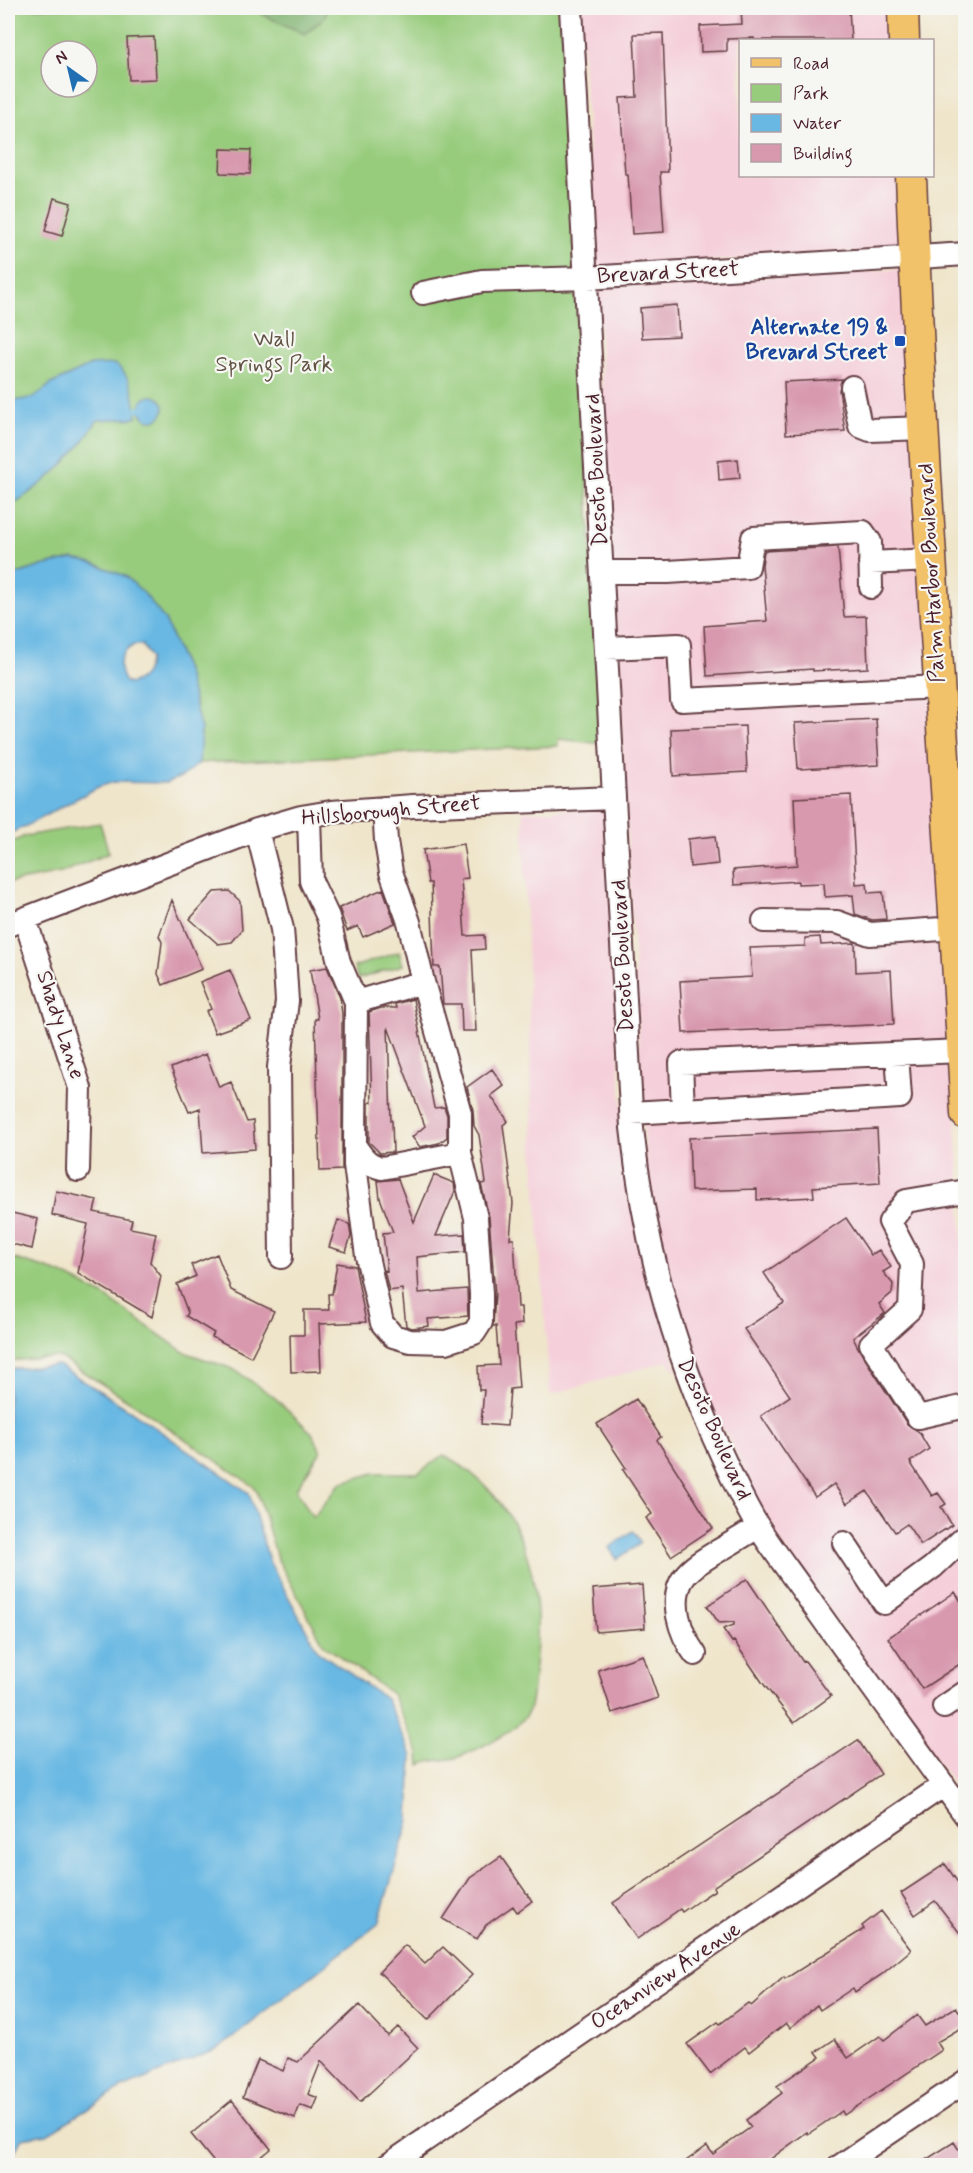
<svg xmlns="http://www.w3.org/2000/svg" width="973" height="2173" font-family="Mynerve,sans-serif">
  <rect width="100%" height="100%" fill="#f6f6f2"/>
  <filter id="ink" filterUnits="userSpaceOnUse"><feTurbulence type="fractalNoise" baseFrequency=".0167" numOctaves="2"/><feDisplacementMap in="SourceGraphic" scale="12" xChannelSelector="R" yChannelSelector="G"/><feConvolveMatrix kernelMatrix="1 2 1 2 8 2 1 2 1" color-interpolation-filters="sRGB"/></filter>
  <filter id="wash" filterUnits="userSpaceOnUse"><feTurbulence type="fractalNoise" baseFrequency=".008" numOctaves="4" result="noise"/><feDisplacementMap in="SourceGraphic" scale="24" xChannelSelector="R" yChannelSelector="G"/><feGaussianBlur stdDeviation="1.35" result="paint"/><feColorMatrix in="noise" values="0 0 0 0 0 0 0 0 0 0 0 0 0 0 0 0 0 1.4 0 .05"/><feComposite in="paint" operator="in"/></filter>
  <g filter="url(#wash)">
    <rect width="100%" height="100%" fill="#efe5ca"/>
    <path fill="#f5cfda" d="M580 8H893L895 40H740V176H902L905 250 596 267Z
      M906 269 946 928 965 1289V1800L769 1527 728 1436 716 1422 669 1289 646 1171 597 287Z
      M605 808 623 1127 677 1372 668 1361 550 1395 533 1146 523 811Z"/>
    <path fill="#98cc7d" stroke="#717654" stroke-width="1.5" fill-rule="evenodd" d="M8 8H561L602 744 558 739V746L199 763 201 730 187 673 165 620 73 559 45 565 8 577V251L10 225ZM51 51H87V87H51Z
      M100 823 109 853 61 873 8 883V844L25 836Z
      M399 952 403 965 358 979 354 967Z
      M12 1258 60 1273 103 1295 184 1352 233 1369 273 1396 312 1433 321 1451 296 1489 313 1518 340 1483 374 1473H418L444 1455C524 1499 545 1581 535 1667 533 1678 533 1704 528 1712 525 1718 517 1725 512 1729 504 1736 466 1755 455 1758 443 1761 431 1759 420 1765L419 1753 392 1694 324 1645 277 1558 257 1491 253 1486 134 1404 61 1358 56 1357 8 1361V1259Z"/>
    <path fill="#7ab06c" stroke="#62684c" stroke-width="1.5" d="M257 8H329L323 19 305 34 263 15Z"/>
    <path fill="#68b8e3" stroke="#596c87" stroke-width="1.5" fill-rule="evenodd" d="M8 120 10 225 8 251Z
      M115 364C133 377 134 397 137 418L98 420C92 427 87 436 82 443 62 468 34 491 8 507V402L35 397 51 384 91 365Z
      M140 408a12 12 0 1 1 24 0a12 12 0 1 1-24 0Z
      M73 559 93 563 125 576 143 592 165 620 187 673 201 730 199 763 183 776 166 783 114 782 98 787 26 826 8 834V577L45 565ZM134 645H142L150 658C147 672 144 679 130 684L125 682C116 668 119 653 134 645Z
      M58 1365 131 1411 249 1493 269 1561 318 1651 386 1699 412 1756 409 1820 378 1924 218 2049 122 2088 47 2134 22 2138 8 2165V1369Z
      M633 1531 641 1543 617 1559 609 1548Z"/>
    <g fill="none" stroke-linecap="round" stroke-linejoin="round">
      <path stroke="#68b8e3" stroke-width="5" d="M135 410 140 409"/>
    </g>
    <g id="blocks">
      <path fill="#d899af" d="M741 8 849 9 851 40H754V38L727 39V51L701 52 700 26 742 24Z
        M663 33 668 172H660L664 232 632 234 628 174H625L620 98 637 97 634 34Z
        M154 37 156 79 129 80 127 38Z
        M221 149 251 150 250 174 220 173Z
        M54 198 71 203 62 236 45 231Z
        M677 305 679 336 642 338 640 308Z
        M842 379 839 390 845 431 786 434 784 382Z
        M738 459 740 478 719 480 718 461Z
        M838 547 844 617 866 616 868 668 813 671V669L707 676 704 626 767 621 762 565 764 551Z
        M876 719 879 765 798 769 795 723Z
        M745 726 747 772 673 776 671 729Z
        M851 795 856 884 867 883 868 893 883 892 886 919 872 920 855 914 853 895 825 897 824 883 798 884V881L734 885 733 870 797 865 794 798Z
        M715 836 718 864 690 867 688 839Z
        M463 844 468 878 461 879 465 936 484 935 485 949 472 950 476 1031H462L461 1004H443L440 967H434L431 883H428L423 850Z
        M383 889 395 923 363 937 358 926 347 931 339 908Z
        M229 891 240 901 242 930 232 942 218 944 190 919 214 892Z
        M172 900 202 969 163 985 158 974 162 942 159 936Z
        M820 937 821 945 855 943 856 972 891 970 894 1024 683 1033 680 981 752 977 750 948 805 946V938Z
        M327 967 340 998 342 1014V1170L320 1171 315 1019H318L310 970Z
        M230 970 251 1020 215 1033 206 1011 211 1009 200 982Z
        M413 999 434 1108 444 1107 447 1115V1137L439 1143 420 1147 412 1137 425 1126 388 1027 391 1121H392L393 1152 380 1153 369 1142V1103L372 1102 369 1012 381 1008H396L395 1004Z
        M206 1054 219 1087 231 1082 247 1122 253 1121 255 1149 203 1153 200 1108 189 1112 171 1068Z
        M492 1069 504 1086 491 1096 508 1121 503 1125 513 1203 510 1239H514L518 1307H521L522 1324 514 1325 519 1388 510 1389 507 1426 481 1424 484 1390H479L478 1366 499 1365 496 1326H493L495 1294 489 1217 481 1184 486 1183 479 1135 474 1126 473 1110 467 1087Z
        M877 1129 880 1183 813 1187 814 1197 757 1200V1189L691 1191 689 1138Z
        M434 1175 454 1183 455 1191 436 1236 464 1234 465 1252 417 1257 419 1293 467 1289 468 1316 428 1319 429 1326 412 1328 406 1326 402 1289 389 1291 384 1270 387 1271 383 1233 393 1232 380 1198 378 1181 398 1179 414 1222Z
        M56 1191 97 1200 94 1212 132 1220 130 1228 156 1233 150 1262 161 1276 152 1317 78 1273 88 1224 52 1215Z
        M8 1212 38 1219 32 1249 8 1243Z
        M846 1218 871 1255 879 1250 891 1267 883 1272 893 1284 892 1293 879 1304 885 1313 853 1338 860 1351 907 1424 919 1432 929 1449 910 1462 932 1496 938 1493 946 1504 941 1507 952 1525 921 1545 907 1524 895 1532 867 1491 847 1504 834 1484 815 1497 761 1416 790 1396 744 1329 784 1303 764 1273Z
        M338 1220 349 1224 351 1236 346 1252 329 1247Z
        M217 1254 231 1290 274 1311 251 1357 212 1337 214 1333 186 1316 188 1313 177 1284 196 1276 191 1265Z
        M337 1263 355 1266 366 1322 319 1324 321 1371 291 1372 290 1335H304V1310H329L328 1294H332Z
        M636 1399 661 1437 657 1440 713 1528 671 1556 646 1518 652 1514 623 1470 626 1468 597 1424Z
        M747 1579 803 1662 805 1661 831 1696 794 1723 762 1682 734 1641 732 1642 723 1629 734 1625V1622L719 1623 707 1606Z
        M642 1585 645 1628 596 1632 593 1589Z
        M955 1592 966 1609V1660L922 1689 888 1638Z
        M643 1655 658 1698 612 1713 598 1670Z
        M858 1740 881 1774 713 1887 715 1890 698 1901 682 1912 680 1909 637 1939 613 1903Z
        M501 1857 532 1901 517 1912 513 1906 486 1925 477 1939 443 1919 470 1878Z
        M945 1864 966 1894V1941L935 1901 915 1915 901 1893Z
        M881 1911 911 1950 881 1975 855 1992 853 1988 820 2010 817 2005 790 2028 786 2023 749 2052 745 2047 710 2074 687 2044 718 2022 720 2024 748 2003 751 2006 784 1977 785 1979 864 1929 862 1926Z
        M405 1945 425 1964 443 1947 472 1975 428 2020 379 1972Z
        M359 2005 388 2036 398 2027 418 2048 360 2102 321 2061 308 2094 318 2098 313 2110 300 2105 295 2118 243 2097 258 2060 283 2071 288 2058 298 2062Z
        M956 2007 966 2021V2025L937 2042 942 2050 844 2115 842 2111 808 2134 807 2132 761 2166H679L707 2146 713 2154 751 2127 746 2120 782 2093 777 2086 820 2057 816 2052 835 2039 848 2058 880 2036 884 2040 917 2015 925 2026Z
        M232 2100 271 2149 250 2166H217L191 2134Z
        M954 2142 966 2161V2166H916Z"/>
    </g>
  </g>
  <g filter="url(#ink)">
    <use href="#blocks" fill-opacity="0" stroke="#633d43" stroke-width="1.5"/>
    <g fill="none" stroke-linecap="round" stroke-linejoin="round">
      <defs>
        <path id="minor" d="M571 8 632 1128C643 1236 670 1339 714 1438 728 1468 741 1500 759 1528 775 1553 794 1577 811 1602 862 1674 914 1744 966 1816
          M423 293 482 281 587 278 966 254
          M852 387 860 426 870 430 924 428
          M870 563 931 560
          M602 572H668L748 567 753 538 863 532 870 542 871 587
          M606 648 679 645 682 700 939 687
          M309 816 311 881 328 917 339 962 356 1002 355 1146C363 1158 368 1165 382 1168L460 1153
          M257 830 282 929 284 954 287 1001 279 1067 281 1257
          M25 919 80 1088 78 1170
          M764 921 837 922 870 934 956 928
          M8 925 257 830 301 817 331 812 413 806 614 798
          M356 1002 423 982
          M683 1110 900 1097 897 1054
          M631 1113 683 1110 681 1063 962 1051
          M355 1146V1165L367 1256 382 1323 393 1336 410 1341 446 1342 474 1333 481 1322V1294L476 1218 460 1153V1113L423 982 409 922 391 872 386 841 384 808
          M966 1191 906 1201 890 1222 912 1264 910 1309 871 1344 918 1417 966 1406
          M844 1543 884 1603 933 1567 966 1536
          M695 1654C686 1642 681 1631 678 1616 671 1579 690 1568 718 1551 732 1543 745 1535 758 1527
          M944 1707 966 1692
          M387 2166 944 1785
          M840 2166 966 2081"/>
        <path id="major" d="M903 8 904 40
          M911 176C923 489 949 801 966 1114"/>
      </defs>
      <use href="#minor" stroke="#633d43" stroke-width="26"/>
      <use href="#major" stroke="#633d43" stroke-width="33"/>
      <use href="#minor" stroke="#fff" stroke-width="22"/>
      <use href="#major" stroke="#f2c26a" stroke-width="30"/>
    </g>
  </g>
  <rect fill="#1a4fb4" stroke="#f6f6f2" stroke-width="2" x="894" y="335" width="12" height="12" rx="3"/>
  <g text-anchor="middle" dominant-baseline="central" stroke-width="4.5" stroke-linejoin="round" paint-order="stroke">
    <g font-size="22" fill="#4a1f2b" stroke="#f6f6f2">
      <text transform="translate(668 273) rotate(-3)">Brevard Street</text>
      <text transform="translate(597 470) rotate(-93)">Desoto Boulevard</text>
      <text transform="translate(932 573) rotate(-93)">Palm Harbor Boulevard</text>
      <text transform="translate(391 811) rotate(-5)">Hillsborough Street</text>
      <text transform="translate(623 956) rotate(-93)">Desoto Boulevard</text>
      <text transform="translate(60 1025) rotate(72)">Shady Lane</text>
      <text transform="translate(714 1429) rotate(66)">Desoto Boulevard</text>
      <text transform="translate(666 1976) rotate(-34)">Oceanview Avenue</text>
    </g>
    <g font-size="22" font-weight="bold" fill="#164399" stroke="#f6f6f2" text-anchor="end">
      <text x="888" y="328">Alternate 19 &amp;<tspan x="888" dy="25">Brevard Street</tspan></text>
    </g>
    <g font-size="22" fill="#615344" stroke="#f6f6f2">
      <text x="274" y="340">Wall<tspan x="274" dy="25">Springs Park</tspan></text>
    </g>
  </g>
  <rect width="973" height="2173" fill="none" stroke="#f6f6f2" stroke-width="30"/>
  <rect x="739" y="39" width="195" height="138" fill="#f6f6f2" stroke="#b1a0a2" stroke-width="1.5"/>
  <rect x="751" y="58" width="30" height="9" fill="#f2c26a" stroke="#b1a0a2" stroke-width="1.5"/>
  <text x="793" y="69" font-size="18" fill="#4a1f2b">Road</text>
  <rect x="751" y="84" width="30" height="18" fill="#98cc7d" stroke="#b1a0a2" stroke-width="1.5"/>
  <text x="793" y="99" font-size="18" fill="#4a1f2b">Park</text>
  <rect x="751" y="114" width="30" height="18" fill="#68b8e3" stroke="#b1a0a2" stroke-width="1.5"/>
  <text x="793" y="129" font-size="18" fill="#4a1f2b">Water</text>
  <rect x="751" y="144" width="30" height="18" fill="#d899af" stroke="#b1a0a2" stroke-width="1.5"/>
  <text x="793" y="159" font-size="18" fill="#4a1f2b">Building</text>
  <g transform="translate(69 69) rotate(326)"><circle r="28" fill="#f6f6f2" stroke="#b1a0a2" stroke-width="1.5"/>
  <path d="M0-4.5L10 22L0 15L-10 22Z" fill="#1f6fb2"/>
  <text y="-9" font-size="16" font-weight="bold" text-anchor="middle" fill="#4a1f2b">N</text>
  </g>
</svg>
